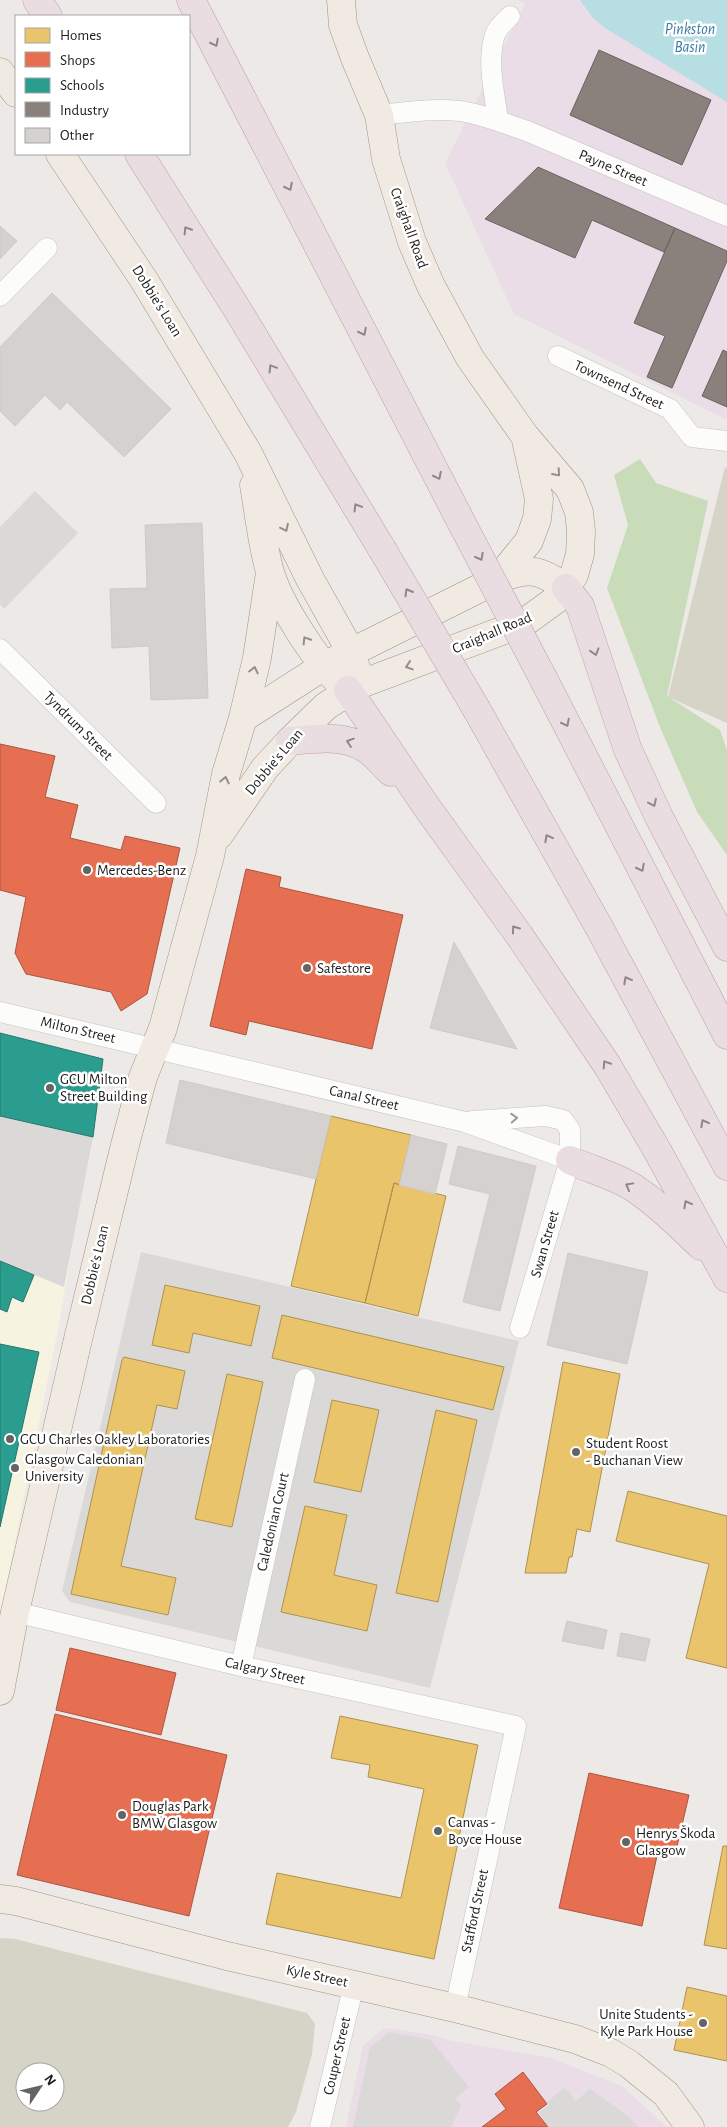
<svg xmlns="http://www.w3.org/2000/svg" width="727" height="2127" font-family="'Alegreya Sans',sans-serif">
  <rect width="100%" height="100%" fill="#ece9e6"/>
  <path fill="#dbd9d7" d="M141 1252 519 1341 430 1688 70 1602 62 1591Z"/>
  <path fill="#eadde7" d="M518 0H727V420L514 314 445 163 525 4Z
    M384 2028 433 2035 448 2040 551 2058 622 2086 667 2127H346L363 2046Z"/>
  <path fill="#f6f3e0" d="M0 1033 103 1059 60 1319 0 1618Z"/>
  <path fill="#d6d4c7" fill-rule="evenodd" d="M725 467 727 468V723L668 697Z
    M0 1938 15 1939 307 2013 315 2024 312 2054 296 2112 288 2127H0ZM25 2072H55V2102H25Z"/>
  <path fill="#c9dcb9" d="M640 459 656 483 708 501 667 696 720 730 727 750V855L697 812 660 727 607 588 628 525 614 475Z"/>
  <path fill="#dad9d7" d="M35 491 78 533 4 609 0 604V527Z
    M0 1116 93 1137 64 1287 0 1261Z
    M389 2032 431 2040 469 2087 455 2099 461 2106 451 2127H353L370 2047Z
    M565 2087 576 2101 590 2089 628 2116 638 2127H549L539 2113 549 2105 547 2102Z"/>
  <path fill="#b7dee2" d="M580 0H727V102L605 28 593 18Z"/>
  <path fill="#e9c46a" stroke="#ac9253" d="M331 1116 411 1135 399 1185 394 1183 365 1303 291 1286Z
    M394 1183 446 1196 418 1316 365 1303Z
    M165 1285 260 1306 251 1346 193 1333 189 1353 152 1345Z
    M282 1315 504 1367 493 1410 272 1358Z
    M124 1357 185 1371 177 1409 157 1405 121 1566 176 1578 168 1615 71 1594 122 1360Z
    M563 1362 620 1374 590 1532 577 1529 572 1557H569L566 1573H525Z
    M227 1374 263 1382 232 1527 195 1519Z
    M332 1400 379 1410 361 1492 314 1482Z
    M436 1410 477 1420 438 1602 396 1593Z
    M628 1491 727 1516V1668L686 1658 709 1564 616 1541Z
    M305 1506 347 1515 334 1575 377 1585 367 1631 281 1612Z
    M340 1716 478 1745 434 1959 266 1924 277 1873 401 1898 424 1789 368 1777 370 1765 331 1758Z
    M723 1846H727V1949L704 1945Z
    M687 1987 727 1996V2061L674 2050Z"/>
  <path fill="#e76f51" stroke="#aa5641" d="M0 744 55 756 45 797 78 805 70 838 121 850 125 836 180 848 147 994 121 1011 111 992 26 974 15 953 26 897 0 890Z
    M246 869 281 877 279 887 403 915 372 1049 249 1021 246 1035 210 1026Z
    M70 1648 176 1673 161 1735 56 1710Z
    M55 1714 227 1755 189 1916 17 1875Z
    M589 1773 689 1795 675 1855 658 1851 642 1926 559 1908Z
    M523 2072 547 2104 536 2112 548 2127H482L506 2109 495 2094Z"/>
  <path fill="#2a9d8f" stroke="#26776d" d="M0 1033 103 1059 93 1137 0 1116Z
    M0 1261 34 1275 23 1302 12 1297 7 1312 0 1309Z
    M0 1344 39 1352 0 1527Z"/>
  <path fill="#8a817c" stroke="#696360" d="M599 50 711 100 682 165 570 115Z
    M538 167 675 228 664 252 592 220 575 258 485 219Z
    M675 228 727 251V261L672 388 647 377 665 336 634 323Z
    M723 350 727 352V407L702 396Z"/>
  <path fill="#d4d1cf" stroke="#cfcac7" d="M0 226 17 241 0 259Z
    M52 293 171 409 124 457 67 402 60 410 45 395 15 426 0 411V347Z
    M202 523 208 698 151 700 149 646 112 648 110 589 147 588 145 525Z
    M454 942 517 1049 430 1028Z
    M180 1080 331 1116 316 1179 166 1143Z
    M411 1135 447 1144 435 1194 399 1185Z
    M458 1146 536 1166 500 1311 463 1302 490 1194 449 1184Z
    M568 1253 648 1272 627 1364 547 1345Z
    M567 1621 607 1630 603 1649 562 1641Z
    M621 1633 650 1639 645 1661 617 1656Z"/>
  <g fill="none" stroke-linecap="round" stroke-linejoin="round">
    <defs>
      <path id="minor" d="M379 115C406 112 433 108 460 111 483 114 505 124 527 131L727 216
        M498 121C495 95 487 64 494 38 496 29 503 23 510 16
        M0 296 47 248
        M558 356 670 409 692 437 727 441
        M0 649 156 803
        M0 1012 465 1122 570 1160
        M472 1121 546 1116 563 1120 570 1130V1160L520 1328
        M15 1612 241 1666 516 1726 455 2008
        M241 1666 305 1379
        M320 2127 354 1984"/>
      <path id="primary" d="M0 72 16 93
        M60 154 144 280 248 453 310 579 351 652 361 684
        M254 485C259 514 262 544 270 572 279 603 313 656 336 679
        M498 579C529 567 540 569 566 588
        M243 718 324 666 498 579 529 541 537 519 539 499 526 440
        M219 835 265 768 290 741 326 706 361 684 525 622 554 601 566 588 574 575 580 554 581 531 579 512 570 489 525 436 470 358 431 286 412 242 386 159 379 115 355 58 343 25 341 0
        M0 1691 15 1612 79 1335 125 1145 143 1077 163 1028 210 856 226 774 243 718 257 658 270 573
        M0 1899 16 1901 227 1956 455 2008 575 2039 611 2053 629 2064 666 2094 690 2127"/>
      <path id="motorway" d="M37 0 48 16
        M191 0 457 514
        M139 154 237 309 382 549
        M566 588 580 606 628 750 659 817 727 947
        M544 680 727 1035
        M348 690 426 806 519 935 607 1065 657 1150 727 1278
        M477 710 600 929 727 1166
        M290 741C315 739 342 734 365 748 375 754 383 765 391 772
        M570 1160C591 1170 614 1175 634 1188 658 1204 680 1226 701 1246"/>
    </defs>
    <use href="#minor" stroke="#c4c3c2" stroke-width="21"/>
    <use href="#primary" stroke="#a29482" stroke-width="29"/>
    <use href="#motorway" stroke="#c39bab" stroke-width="29"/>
    <use href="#minor" stroke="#fcfcfb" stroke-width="20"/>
    <use href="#primary" stroke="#f1eae3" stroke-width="28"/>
    <use href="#motorway" stroke="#eadde1" stroke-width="28"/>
    <defs>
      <path id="motorway-bridge" d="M457 514 544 680
        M382 549 477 710"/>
    </defs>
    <use href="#motorway-bridge" stroke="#c39bab" stroke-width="29" stroke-linecap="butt"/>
    <use href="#motorway-bridge" stroke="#eadde1" stroke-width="28"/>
  </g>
  <defs><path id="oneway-chevron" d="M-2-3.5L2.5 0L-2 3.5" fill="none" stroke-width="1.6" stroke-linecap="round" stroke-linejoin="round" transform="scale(1.25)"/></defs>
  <g stroke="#8e8789">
    <use href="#oneway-chevron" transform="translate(215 43) rotate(63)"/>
    <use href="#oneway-chevron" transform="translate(289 187) rotate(63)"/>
    <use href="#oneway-chevron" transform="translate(187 230) rotate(-122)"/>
    <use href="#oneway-chevron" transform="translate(363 332) rotate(63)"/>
    <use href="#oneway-chevron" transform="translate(272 368) rotate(-121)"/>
    <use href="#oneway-chevron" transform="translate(438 476) rotate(63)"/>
    <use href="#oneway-chevron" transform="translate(357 507) rotate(-121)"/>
    <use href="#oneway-chevron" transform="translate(480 557) rotate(62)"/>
    <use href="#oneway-chevron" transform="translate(408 592) rotate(-120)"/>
    <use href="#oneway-chevron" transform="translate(595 652) rotate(73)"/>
    <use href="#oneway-chevron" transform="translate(566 723) rotate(63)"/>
    <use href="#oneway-chevron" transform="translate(350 742) rotate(-161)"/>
    <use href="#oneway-chevron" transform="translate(653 803) rotate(65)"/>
    <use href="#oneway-chevron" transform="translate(548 838) rotate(-119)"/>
    <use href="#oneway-chevron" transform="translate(641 868) rotate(63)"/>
    <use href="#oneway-chevron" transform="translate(515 929) rotate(-126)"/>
    <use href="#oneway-chevron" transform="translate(627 980) rotate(-118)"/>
    <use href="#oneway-chevron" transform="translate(606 1064) rotate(-122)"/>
    <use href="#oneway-chevron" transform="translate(704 1123) rotate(-118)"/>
    <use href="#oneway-chevron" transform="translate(629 1186) rotate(-151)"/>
    <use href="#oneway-chevron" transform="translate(687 1204) rotate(-119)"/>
  </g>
  <g stroke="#928e8a">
    <use href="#oneway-chevron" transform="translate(557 473) rotate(49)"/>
    <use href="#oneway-chevron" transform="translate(285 528) rotate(64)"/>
    <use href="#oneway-chevron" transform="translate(306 640) rotate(-122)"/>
    <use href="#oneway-chevron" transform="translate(409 666) rotate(162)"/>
    <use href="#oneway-chevron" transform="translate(254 670) rotate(-77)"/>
    <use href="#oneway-chevron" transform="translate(225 780) rotate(-78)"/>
  </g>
  <use stroke="#989897" href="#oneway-chevron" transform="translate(514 1118) rotate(-4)"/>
  <g fill="#656463" stroke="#fff" stroke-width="2">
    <circle cx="87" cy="870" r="5"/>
    <circle cx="307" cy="968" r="5"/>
    <circle cx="50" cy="1088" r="5"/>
    <circle cx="10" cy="1439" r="5"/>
    <circle cx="576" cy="1452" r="5"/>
    <circle cx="15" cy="1468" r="5"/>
    <circle cx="122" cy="1815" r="5"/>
    <circle cx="438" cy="1831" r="5"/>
    <circle cx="626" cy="1842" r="5"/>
    <circle cx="703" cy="2023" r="5"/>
  </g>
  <g text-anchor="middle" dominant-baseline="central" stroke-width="5" stroke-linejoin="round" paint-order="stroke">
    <g font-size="15" fill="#1d1d1d" stroke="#fff">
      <text transform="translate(613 168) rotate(23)">Payne Street</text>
      <text transform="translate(409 228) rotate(70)">Craighall Road</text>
      <text transform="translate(157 301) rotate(58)">Dobbie's Loan</text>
      <text transform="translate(619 385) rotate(25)">Townsend Street</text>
      <text transform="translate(492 633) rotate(-23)">Craighall Road</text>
      <text transform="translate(78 726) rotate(45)">Tyndrum Street</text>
      <text transform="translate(274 762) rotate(-50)">Dobbie's Loan</text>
      <text transform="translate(78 1030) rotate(13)">Milton Street</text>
      <text transform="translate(364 1098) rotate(13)">Canal Street</text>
      <text transform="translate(545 1244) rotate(-74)">Swan Street</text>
      <text transform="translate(95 1265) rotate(-77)">Dobbie's Loan</text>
      <text transform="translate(273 1522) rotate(-77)">Caledonian Court</text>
      <text transform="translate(265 1671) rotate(13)">Calgary Street</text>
      <text transform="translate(475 1911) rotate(-78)">Stafford Street</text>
      <text transform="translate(317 1976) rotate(12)">Kyle Street</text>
      <text transform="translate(337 2056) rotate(-77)">Couper Street</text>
    </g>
    <g font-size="15" fill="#1d1d1d" stroke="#fff" text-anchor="start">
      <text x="97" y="870">Mercedes-Benz</text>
      <text x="317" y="968">Safestore</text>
      <text x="60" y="1079">GCU Milton<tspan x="60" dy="17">Street Building</tspan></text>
      <text x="20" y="1439">GCU Charles Oakley Laboratories</text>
      <text x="586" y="1443">Student Roost<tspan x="586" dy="17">- Buchanan View</tspan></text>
      <text x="25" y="1459">Glasgow Caledonian<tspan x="25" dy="17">University</tspan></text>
      <text x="132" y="1806">Douglas Park<tspan x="132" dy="17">BMW Glasgow</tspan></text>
      <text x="448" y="1822">Canvas -<tspan x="448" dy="17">Boyce House</tspan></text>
      <text x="636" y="1833">Henrys Škoda<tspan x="636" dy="17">Glasgow</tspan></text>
      <text x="693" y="2014" text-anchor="end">Unite Students -<tspan x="693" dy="17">Kyle Park House</tspan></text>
    </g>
    <g font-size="16" font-style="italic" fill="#3f7ca3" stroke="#fff">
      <text x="690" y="29">Pinkston<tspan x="690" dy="18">Basin</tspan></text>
    </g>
  </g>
  <rect x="15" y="15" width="175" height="140" fill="#ffffff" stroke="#a5a5a5"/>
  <rect x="25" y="28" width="25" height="15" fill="#e9c46a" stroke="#a5a5a5"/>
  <text x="60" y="40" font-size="15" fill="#1d1d1d">Homes</text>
  <rect x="25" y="52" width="25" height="15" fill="#e76f51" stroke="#a5a5a5"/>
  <text x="60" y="65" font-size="15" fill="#1d1d1d">Shops</text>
  <rect x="25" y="78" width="25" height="15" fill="#2a9d8f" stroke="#a5a5a5"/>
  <text x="60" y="90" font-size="15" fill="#1d1d1d">Schools</text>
  <rect x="25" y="102" width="25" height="15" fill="#8a817c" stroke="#a5a5a5"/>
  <text x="60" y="115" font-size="15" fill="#1d1d1d">Industry</text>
  <rect x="25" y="128" width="25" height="15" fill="#d4d1cf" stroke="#a5a5a5"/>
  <text x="60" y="140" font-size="15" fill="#1d1d1d">Other</text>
  <g transform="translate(40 2087) rotate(55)"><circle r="24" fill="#ffffff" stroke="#a5a5a5"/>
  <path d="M0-4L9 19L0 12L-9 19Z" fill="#656463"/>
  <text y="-8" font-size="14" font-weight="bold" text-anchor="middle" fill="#1d1d1d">N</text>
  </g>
</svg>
